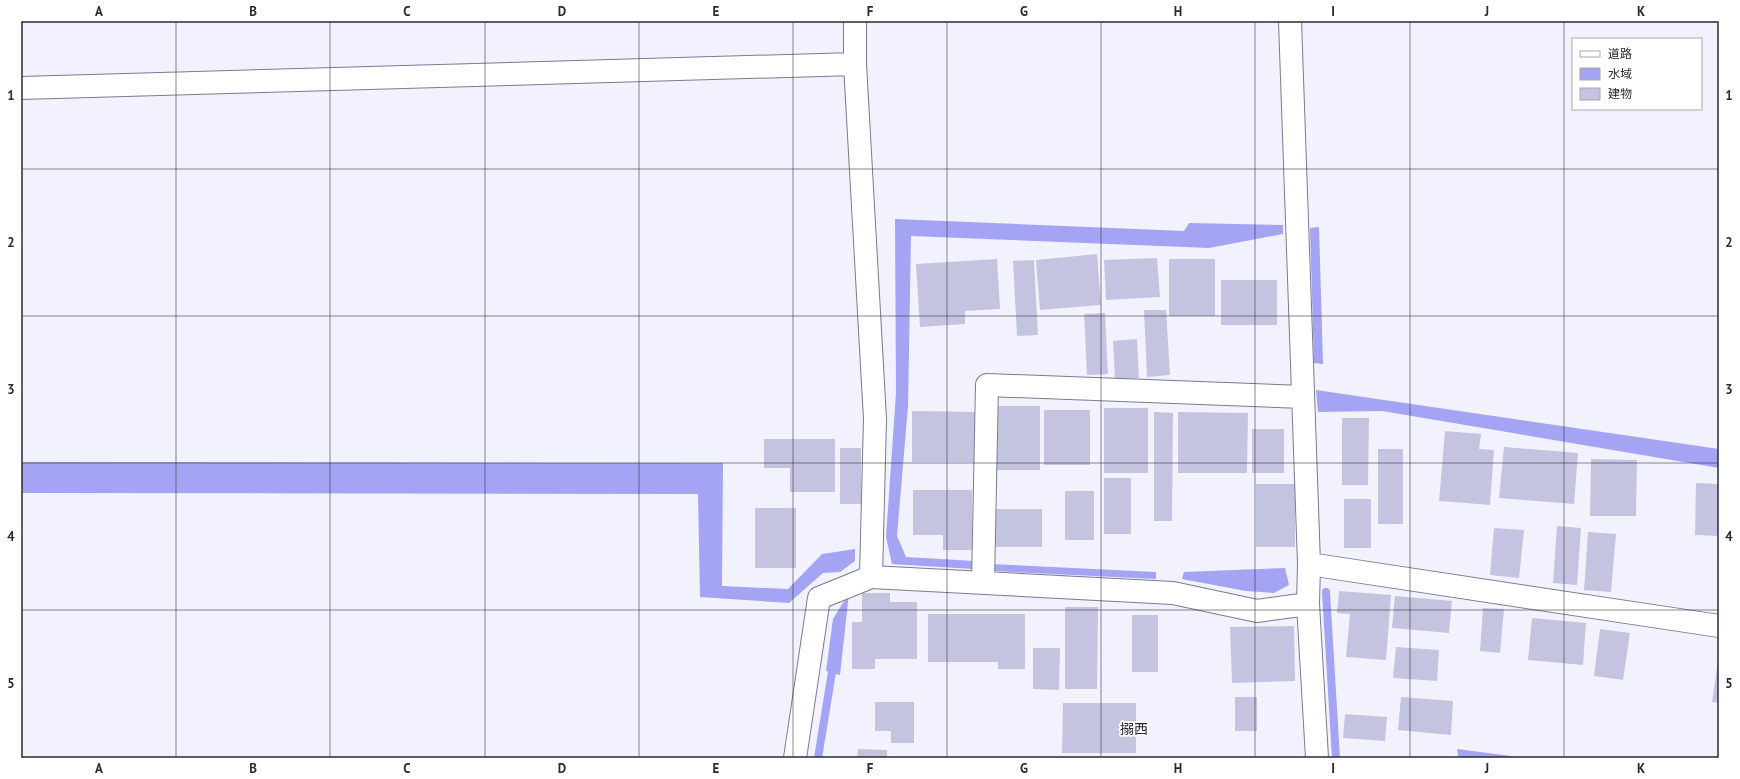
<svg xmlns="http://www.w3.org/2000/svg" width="1740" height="779" font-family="'PT Sans','Noto Sans JP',sans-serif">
  <rect width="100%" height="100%" fill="#f1f2fe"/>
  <path fill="#a5a3f3" d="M895 219 1184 231 1189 223 1283 225V234L1209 248 911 236 908 406 897 536 906 557 974 561 973 569 892 564 886 537 896 393Z
    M1319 227 1323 364 1314 363 1310 228Z
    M1316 390 1719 449V468L1382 411 1318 412Z
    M21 462 723 463 722 586 788 589 822 554 855 549V561L840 572 823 573 789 603 700 597 698 494 21 493Z
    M990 564 1156 572V579L993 571Z
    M1285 568 1289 585 1274 593 1246 591 1182 579 1184 572Z
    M849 593 840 675 826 671 833 619Z
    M1457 749 1526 758H1465L1458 756Z"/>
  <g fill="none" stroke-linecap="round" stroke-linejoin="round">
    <path stroke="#a5a3f3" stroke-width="8" d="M1326 592 1336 758
      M818 758 832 672"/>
  </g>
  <path fill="#c4c4e1" d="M1097 254 1101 305 1040 310 1036 260Z
    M1157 258 1160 297 1106 300 1104 260Z
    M997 259 1000 309 965 311V324L920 327 916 264Z
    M1169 259H1215V316H1169Z
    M1034 260 1038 335 1017 336 1013 261Z
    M1221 280H1277V325H1221Z
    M1144 310H1166L1170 375 1147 377Z
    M1105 313 1108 374 1087 375 1084 314Z
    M1137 339 1139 378 1115 379 1113 341Z
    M993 406H1040V470H993Z
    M1104 408H1148V473H1104Z
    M1044 410H1090V465H1044Z
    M912 411 979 412V462H912Z
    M1154 412 1173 413 1172 521H1154Z
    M1178 412 1248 413 1247 473H1178Z
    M1342 418H1369L1368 485H1342Z
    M1252 429H1284V473H1252Z
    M1445 431 1481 434 1479 449 1494 450 1490 505 1439 501Z
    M764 439H835V492H790V468H764Z
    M1504 447 1578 453 1574 504 1499 498Z
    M840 448H861V504H840Z
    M1378 449H1403V524H1378Z
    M1591 459 1637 460 1636 516H1590Z
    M1104 478H1131V534H1104Z
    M1696 483 1719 484V536L1695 535Z
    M1256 484H1295V547H1256Z
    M913 490H972V550H943V535H913Z
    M1065 491H1094V540H1065Z
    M1344 499H1371V548H1344Z
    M755 508H796V568H755Z
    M992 509H1042V547H992Z
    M1557 526 1581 528 1577 585 1553 583Z
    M1494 528 1524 530 1519 578 1490 575Z
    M1588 532 1616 534 1611 592 1584 590Z
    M1339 591 1391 595 1386 660 1346 657 1350 614 1337 613Z
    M862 593H890V602H917V659H875V669H852V622H862Z
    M1395 596 1452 601 1449 633 1392 628Z
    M1065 607H1098L1097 689H1065Z
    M1483 608 1504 609 1500 653 1480 651Z
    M928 614H1025V669H998V662H928Z
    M1132 615H1158V672H1132Z
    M1532 618 1586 623 1583 665 1528 660Z
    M1294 626 1295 681 1232 683 1230 627Z
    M1600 629 1630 633 1623 680 1594 676Z
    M1396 647 1439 650 1437 681 1393 678Z
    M1033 648H1060L1059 690 1033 689Z
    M1718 661 1719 662V703L1712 702Z
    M1235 697H1257V731H1235Z
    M1401 697 1453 701 1451 735 1398 730Z
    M875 702H914V743H891V731H875Z
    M1063 703H1136V753H1062Z
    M1345 714 1387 717 1385 741 1343 738Z
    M858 749 887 750V758H857Z"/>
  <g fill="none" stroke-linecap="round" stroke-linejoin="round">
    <defs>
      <path id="street" d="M855 21V64L875 419 871 577
        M1290 21 1309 564 1308 604 1317 758
        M21 88 855 64
        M1309 564 1719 626
        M983 583 987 385 1303 397
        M795 758 819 598 871 577 1173 593 1257 611 1308 604"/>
    </defs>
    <use href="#street" stroke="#7a7a94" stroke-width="24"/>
    <use href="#street" stroke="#fff" stroke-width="22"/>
  </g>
  <path fill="none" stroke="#2a2a35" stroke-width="1" stroke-opacity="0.55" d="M176 21V758M330 21V758M485 21V758M639 21V758M793 21V758M947 21V758M1101 21V758M1255 21V758M1410 21V758M1564 21V758M21 169H1719M21 316H1719M21 463H1719M21 610H1719"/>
  <g text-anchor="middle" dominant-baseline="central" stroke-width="3.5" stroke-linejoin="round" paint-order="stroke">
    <g font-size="14" fill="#2a2a35" stroke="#fff">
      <text x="1134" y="729">搦西</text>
    </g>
  </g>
  <rect width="1740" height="779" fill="none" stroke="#ffffff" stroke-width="44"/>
  <rect x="1572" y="38" width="130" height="72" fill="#ffffff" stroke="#aaaaae"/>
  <rect x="1580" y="51" width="20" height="6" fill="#ffffff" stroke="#aaaaae"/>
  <text x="1608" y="58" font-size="12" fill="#2a2a35">道路</text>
  <rect x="1580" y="68" width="20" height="12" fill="#a5a3f3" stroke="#aaaaae"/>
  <text x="1608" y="78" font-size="12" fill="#2a2a35">水域</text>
  <rect x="1580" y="88" width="20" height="12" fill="#c4c4e1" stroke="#aaaaae"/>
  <text x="1608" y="98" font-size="12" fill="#2a2a35">建物</text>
  <rect x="22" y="22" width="1696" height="735" fill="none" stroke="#2a2a35" stroke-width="1.5"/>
  <g font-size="13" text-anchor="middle" font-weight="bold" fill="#2a2a35">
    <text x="99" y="16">A</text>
    <text x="253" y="16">B</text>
    <text x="407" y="16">C</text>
    <text x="562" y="16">D</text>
    <text x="716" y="16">E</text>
    <text x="870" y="16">F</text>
    <text x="1024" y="16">G</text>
    <text x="1178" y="16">H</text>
    <text x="1333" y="16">I</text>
    <text x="1487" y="16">J</text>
    <text x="1641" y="16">K</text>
    <text x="11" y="100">1</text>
    <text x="1729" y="100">1</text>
    <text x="11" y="247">2</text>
    <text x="1729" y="247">2</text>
    <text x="11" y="394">3</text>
    <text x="1729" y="394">3</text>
    <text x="11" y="541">4</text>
    <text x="1729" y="541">4</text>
    <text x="11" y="688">5</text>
    <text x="1729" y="688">5</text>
    <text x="99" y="773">A</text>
    <text x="253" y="773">B</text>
    <text x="407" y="773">C</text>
    <text x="562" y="773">D</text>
    <text x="716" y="773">E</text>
    <text x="870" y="773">F</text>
    <text x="1024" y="773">G</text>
    <text x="1178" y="773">H</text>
    <text x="1333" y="773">I</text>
    <text x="1487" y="773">J</text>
    <text x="1641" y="773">K</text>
  </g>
</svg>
